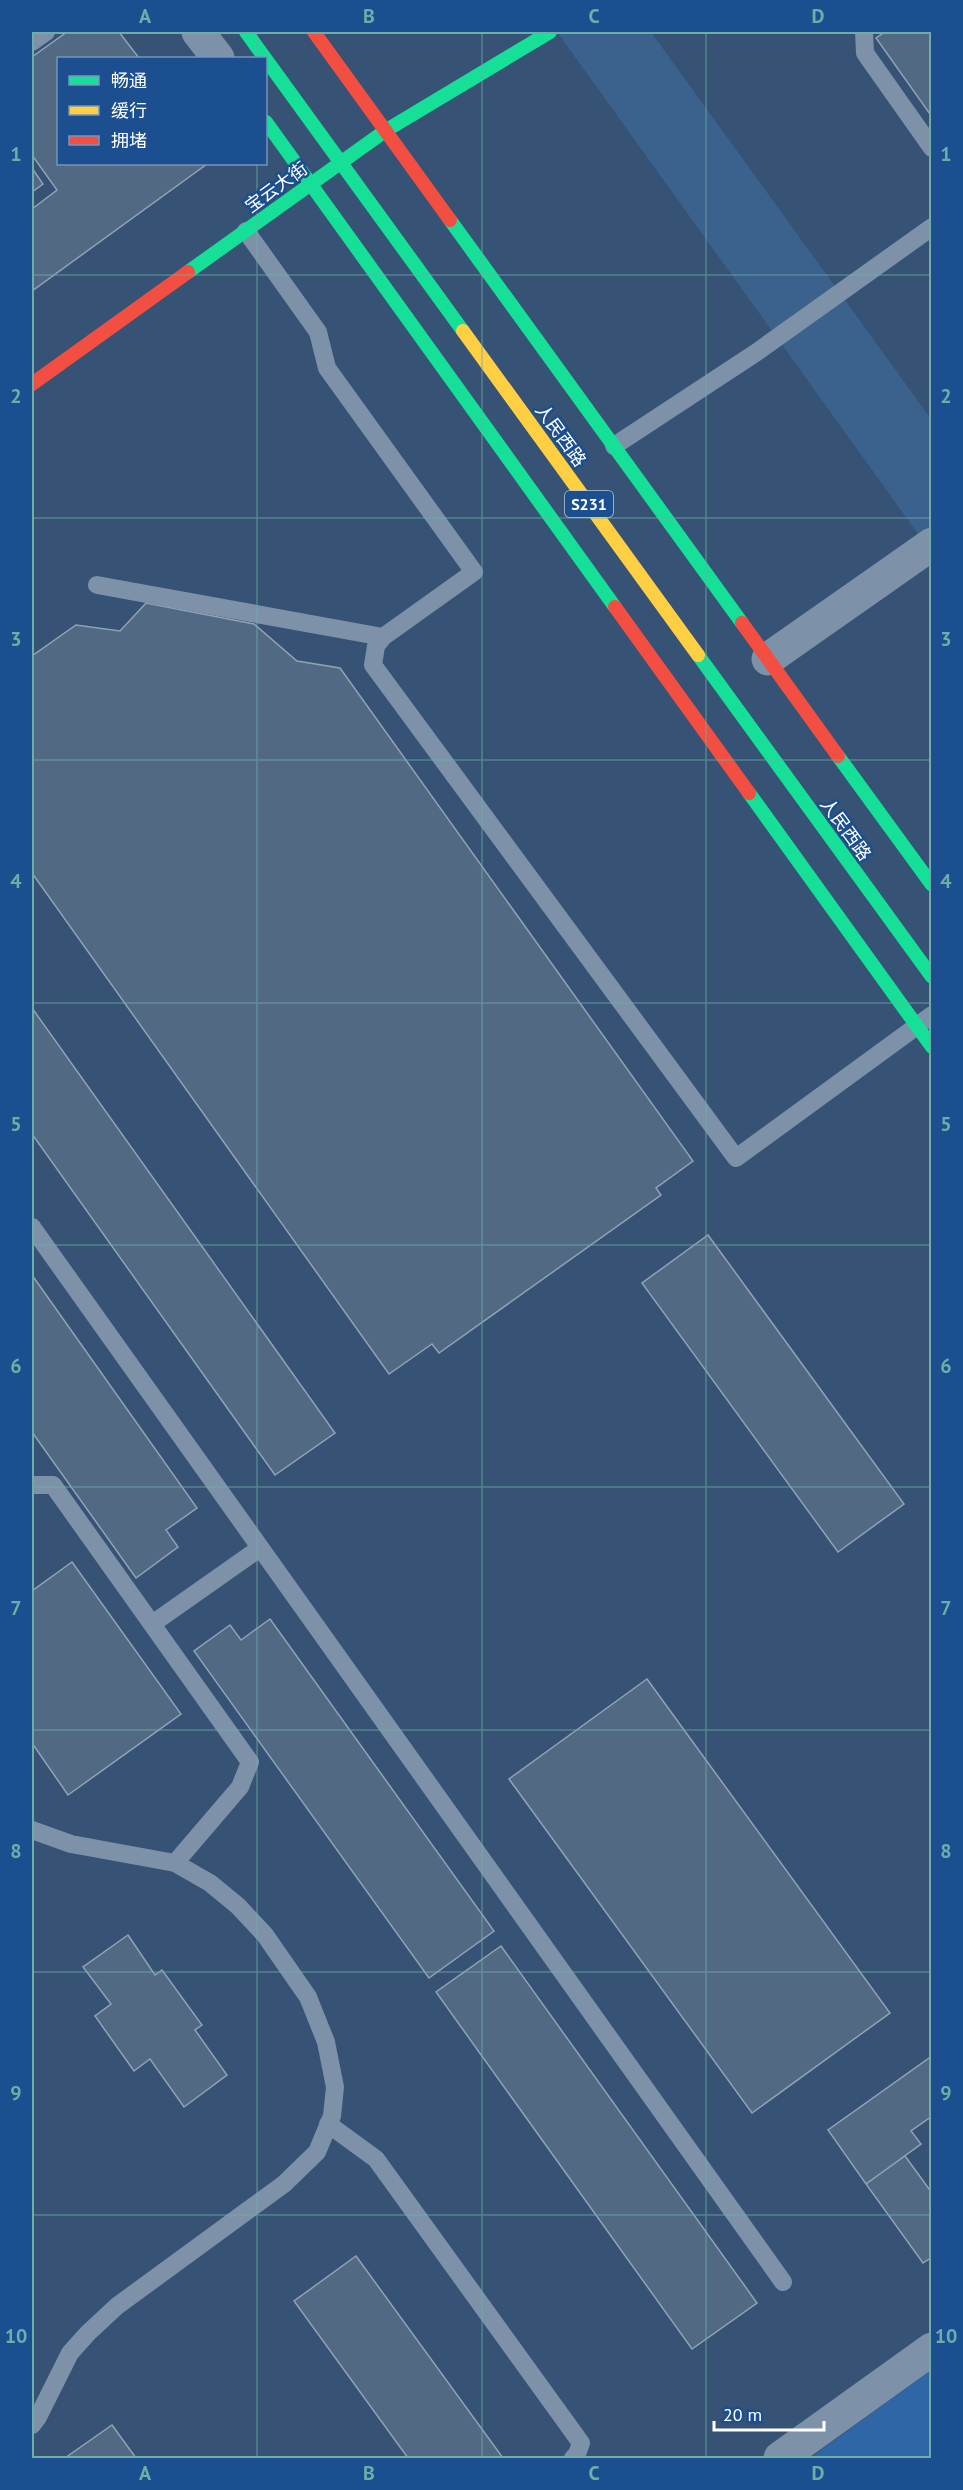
<svg xmlns="http://www.w3.org/2000/svg" width="963" height="2490" font-family="'PT Sans','Noto Sans SC',sans-serif">
  <rect width="100%" height="100%" fill="#365274"/>
  <path fill="#2f66a5" d="M931 2370V2458H810Z"/>
  <path fill="#3b618d" d="M557 32H651L931 419V552Z"/>
  <path fill="#526984" stroke="#92a2b6" stroke-width="1.5" d="M67 32H119L139 58H58V164H207L32 291V209L57 190 32 155V57Z
    M885 32H932V117L876 38Z
    M32 168 43 184 32 192Z
    M146 603 254 624 297 661 340 668 693 1161 656 1188 661 1195 439 1353 432 1344 389 1374 32 873V656L76 625 120 631Z
    M32 1008 335 1433 275 1475 32 1134Z
    M708 1235 904 1504 838 1552 642 1283Z
    M32 1275 197 1508 166 1530 178 1547 136 1578 32 1432Z
    M72 1562 181 1714 68 1795 32 1743V1591Z
    M270 1619 494 1931 429 1978 194 1651 230 1625 241 1640Z
    M647 1679 890 2013 752 2113 509 1779Z
    M128 1935 155 1975 162 1970 202 2025 195 2030 227 2075 184 2107 150 2059 134 2071 95 2016 111 2004 83 1967Z
    M501 1946 757 2303 692 2349 436 1992Z
    M932 2056V2116L911 2131 921 2144 866 2184 828 2130Z
    M905 2156 932 2193V2257L923 2263 866 2184Z
    M356 2256 503 2458H408L294 2301Z
    M112 2425 136 2458H65Z"/>
  <g fill="none" stroke-linecap="round" stroke-linejoin="round">
    <path stroke="#7d92a8" stroke-width="18" d="M864 32 865 53 932 148
      M32 42 46 32
      M246 231 318 332 327 368 474 572 383 637 376 646 373 665 736 1158 932 1015
      M614 446 757 352 932 227
      M97 585 383 637
      M32 1227 783 2282
      M32 1485H53L250 1762 240 1787 175 1863
      M152 1624 260 1548
      M32 1830 71 1844 175 1863 210 1883 238 1906 265 1935 308 1997 326 2042 335 2087 332 2116 317 2152 284 2184 117 2306 88 2333 70 2353 38 2417 32 2425
      M328 2124 376 2159 581 2443 577 2454 573 2458"/>
    <path stroke="#7d92a8" stroke-width="33" d="M198 32 218 58
      M768 659 932 544
      M780 2458 932 2349"/>
    <path stroke="#16e098" stroke-width="14" d="M246 32 463 331
      M266 122 615 607
      M450 220 742 623
      M188 272 385 131 550 32
      M698 655 932 977
      M838 756 932 885
      M749 793 932 1047"/>
    <path stroke="#ffcf43" stroke-width="14" d="M463 331 698 655"/>
    <path stroke="#f24e42" stroke-width="14" d="M314 32 450 220
      M32 384 188 272
      M615 607 749 793
      M742 623 838 756"/>
  </g>
  <path fill="none" stroke="#6fada8" stroke-width="1.5" stroke-opacity="0.55" d="M257 32V58M482 32V2458M706 32V2458M257 164V2458M32 275H932M32 518H932M32 760H932M32 1003H932M32 1245H932M32 1487H932M32 1730H932M32 1972H932M32 2215H932"/>
  <g text-anchor="middle" dominant-baseline="central" stroke-width="5" stroke-linejoin="round" paint-order="stroke">
    <rect fill="#1b4f8f" stroke="#bbcadd" stroke-width="1.5" x="565" y="491" width="48" height="26" rx="4.5"/>
    <g font-size="16" font-weight="bold" fill="#fff">
      <text x="589" y="504">S231</text>
    </g>
    <g font-size="18" fill="#fff" stroke="#1b4f8f">
      <text transform="translate(276 187) rotate(-36)">宝云大街</text>
      <text transform="translate(561 435) rotate(54)">人民西路</text>
      <text transform="translate(846 829) rotate(54)">人民西路</text>
    </g>
  </g>
  <rect width="963" height="2490" fill="none" stroke="#1b4f8f" stroke-width="66"/>
  <rect x="57" y="57" width="210" height="108" fill="#1b4f8f" stroke="#7695bc" stroke-width="1.5"/>
  <rect x="69" y="76" width="30" height="9" fill="#16e098" stroke="#7695bc" stroke-width="1.5"/>
  <text x="111" y="87" font-size="18" fill="#ffffff">畅通</text>
  <rect x="69" y="106" width="30" height="9" fill="#ffcf43" stroke="#7695bc" stroke-width="1.5"/>
  <text x="111" y="117" font-size="18" fill="#ffffff">缓行</text>
  <rect x="69" y="136" width="30" height="9" fill="#f24e42" stroke="#7695bc" stroke-width="1.5"/>
  <text x="111" y="147" font-size="18" fill="#ffffff">拥堵</text>
  <path d="M714 2421v9h110v-9" fill="none" stroke="#ffffff" stroke-width="3"/>
  <text x="723" y="2421" font-size="18" fill="#ffffff" stroke="#1b4f8f" stroke-width="4.5" paint-order="stroke">20 m</text>
  <rect x="33" y="33" width="897" height="2424" fill="none" stroke="#6fada8" stroke-width="2"/>
  <g font-size="20" text-anchor="middle" font-weight="bold" fill="#6fada8">
    <text x="145" y="23">A</text>
    <text x="369" y="23">B</text>
    <text x="594" y="23">C</text>
    <text x="818" y="23">D</text>
    <text x="16" y="161">1</text>
    <text x="946" y="161">1</text>
    <text x="16" y="403">2</text>
    <text x="946" y="403">2</text>
    <text x="16" y="646">3</text>
    <text x="946" y="646">3</text>
    <text x="16" y="888">4</text>
    <text x="946" y="888">4</text>
    <text x="16" y="1131">5</text>
    <text x="946" y="1131">5</text>
    <text x="16" y="1373">6</text>
    <text x="946" y="1373">6</text>
    <text x="16" y="1615">7</text>
    <text x="946" y="1615">7</text>
    <text x="16" y="1858">8</text>
    <text x="946" y="1858">8</text>
    <text x="16" y="2100">9</text>
    <text x="946" y="2100">9</text>
    <text x="16" y="2343">10</text>
    <text x="946" y="2343">10</text>
    <text x="145" y="2480">A</text>
    <text x="369" y="2480">B</text>
    <text x="594" y="2480">C</text>
    <text x="818" y="2480">D</text>
  </g>
</svg>
